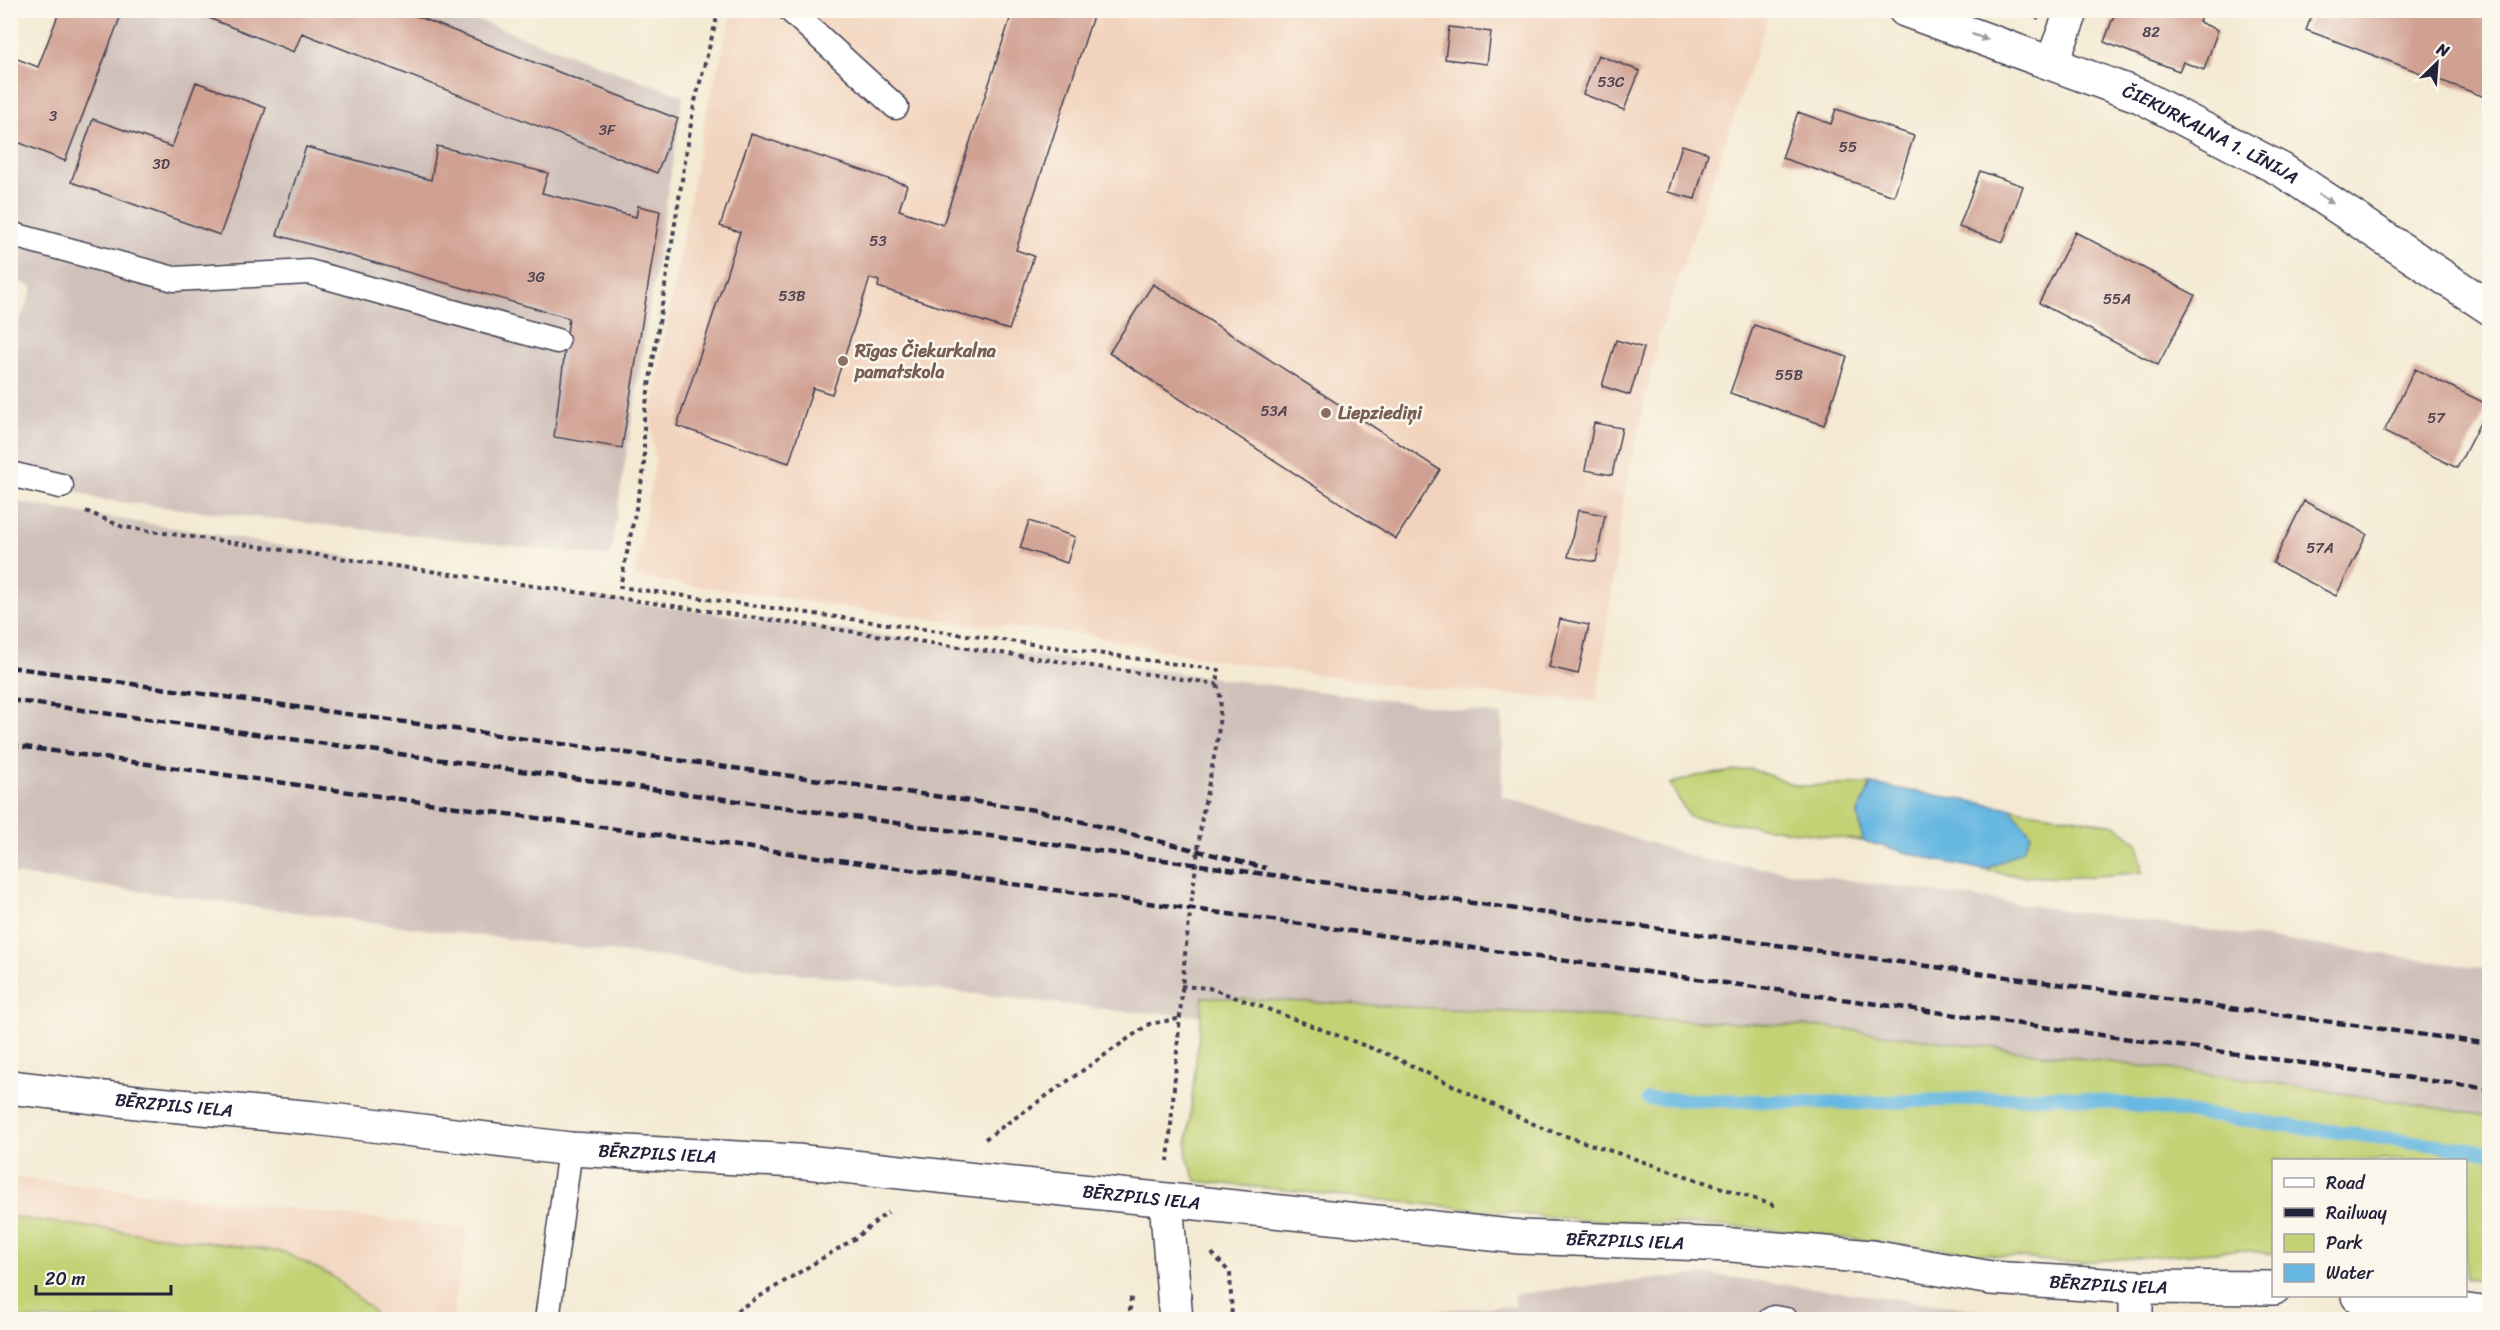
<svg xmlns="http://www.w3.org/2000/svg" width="2500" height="1330" font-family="Sriracha,sans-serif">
  <rect width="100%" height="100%" fill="#fbf7ec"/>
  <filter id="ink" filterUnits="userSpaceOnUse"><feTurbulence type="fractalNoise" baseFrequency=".0167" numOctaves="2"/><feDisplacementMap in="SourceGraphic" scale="12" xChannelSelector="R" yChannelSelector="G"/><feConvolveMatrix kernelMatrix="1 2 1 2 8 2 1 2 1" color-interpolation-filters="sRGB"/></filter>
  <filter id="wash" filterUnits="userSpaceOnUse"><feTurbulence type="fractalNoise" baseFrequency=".008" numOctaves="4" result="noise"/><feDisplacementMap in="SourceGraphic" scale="24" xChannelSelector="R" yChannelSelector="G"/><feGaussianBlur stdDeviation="1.35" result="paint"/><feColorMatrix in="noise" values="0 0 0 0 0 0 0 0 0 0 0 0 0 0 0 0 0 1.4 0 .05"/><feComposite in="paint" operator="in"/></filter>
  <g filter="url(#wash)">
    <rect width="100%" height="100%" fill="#f4ead3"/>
    <path fill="#f2d4be" d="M733 11H1770L1660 332 1624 494 1597 702 1399 686 1203 658 1083 634 958 623 634 577 655 462 650 417 706 112Z
      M11 1177 468 1229 452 1319 11 1320Z"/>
    <path fill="#cfc0ba" d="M60 11H452L683 96 610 557 101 500 11 469 10 346 33 287 11 278V56L38 67Z
      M10 501 620 601 1502 715V796L1704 860 2489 969V1120L2048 1063 1119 1011 423 929 11 874Z
      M1704 1274 2053 1319 1244 1320 1515 1306 1514 1294Z"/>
    <path fill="#c2d274" stroke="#727a58" stroke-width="1.5" d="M1751 769 1798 786 1871 784 1858 813 1863 841 1689 817 1670 784 1696 776Z
      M2010 808 2115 825 2138 843 2143 872C2089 877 2038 882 1985 870L2023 850 2031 834Z
      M1203 997 1825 1027 2264 1081 2489 1116V1282L2466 1279V1160H2274L2273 1254 2240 1250 2067 1263 1757 1228 1571 1219 1196 1181 1186 1154Z
      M11 1217 284 1252 332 1276 372 1310 379 1319H11Z"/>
    <path fill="#66b7e1" stroke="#446c8e" stroke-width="1.5" d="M1871 784 2010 808 2031 834 2023 850 1985 870 1935 860 1863 841 1858 813Z"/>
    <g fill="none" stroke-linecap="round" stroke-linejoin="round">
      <path stroke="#66b7e1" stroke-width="14" d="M1648 1099 1857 1103 2063 1096 2490 1152"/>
    </g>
    <g id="blocks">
      <path fill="#d0a092" d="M60 10H123L65 161 10 139V56L38 67Z
        M401 10 678 119 657 173 302 33 294 52 191 11Z
        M1013 10H1095L1016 250 1034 256 1009 330 878 287 879 281 870 278 832 394 813 388 789 463 677 426 740 232 720 226 751 134 907 185 899 210 943 225Z
        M2015 10H2041L2038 19Z
        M2116 10 2203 12 2199 22 2218 30 2204 70 2183 62 2179 71 2104 42Z
        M2314 10H2490V99L2306 30Z
        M1449 27 1491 32 1487 64 1445 59Z
        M1598 55 1640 71 1624 110 1583 94Z
        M196 82 266 108 220 235 71 182 93 119 172 147Z
        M1836 109 1914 136 1894 196 1782 158 1798 112 1831 124Z
        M1682 145 1708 153 1695 199 1668 192Z
        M437 146 548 173 542 193 636 217 638 206 660 211 622 448 554 437 569 318 277 235 306 147 431 180Z
        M1980 171 2023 186 2003 242 1959 227Z
        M2075 232 2195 295 2158 365 2039 303Z
        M1153 284 1440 470 1396 539 1109 353Z
        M1754 325 1847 357 1824 425 1730 393Z
        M1616 340 1644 348 1630 395 1602 386Z
        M2415 369 2489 405 2457 468 2384 432Z
        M1594 423 1622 428 1612 475 1585 470Z
        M2304 501 2367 534 2336 596 2273 563Z
        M1578 510 1605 515 1596 562 1568 557Z
        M1029 521 1075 537 1067 563 1020 548Z
        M1560 619 1589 625 1578 674 1549 667Z"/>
    </g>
  </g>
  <g filter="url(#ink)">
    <use href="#blocks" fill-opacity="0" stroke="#424052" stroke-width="1.5"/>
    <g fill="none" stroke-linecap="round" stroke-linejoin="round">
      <defs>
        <path id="service" d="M790 10 896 107
          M10 234 174 279 309 272 557 341
          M10 474 61 486
          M547 1320 570 1149
          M1770 1320 1774 1318 1786 1320"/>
        <g id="minor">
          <path d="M2052 63 2072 10"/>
          <path id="s1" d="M10 1087 146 1103 315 1118 570 1149 796 1161 1520 1237 1732 1245 1872 1257 1991 1278 2136 1287 2274 1288"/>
          <path d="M1166 1201 1176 1320"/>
          <path d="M2136 1287V1320"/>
          <path d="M2358 1296 2490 1314"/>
        </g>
        <g id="tertiary">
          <path id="s2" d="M1905 10 2140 96 2282 170 2490 308"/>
        </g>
      </defs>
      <use href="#service" stroke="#424052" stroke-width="27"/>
      <use href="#minor" stroke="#424052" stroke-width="36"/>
      <use href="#tertiary" stroke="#424052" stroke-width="36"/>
      <path stroke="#424052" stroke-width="4" stroke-dasharray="4.5 4.5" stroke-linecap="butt" d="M719 10 694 105 644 417V469L620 587 1219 670 1217 684 1221 699 1218 737 1202 817 1185 954 1168 1161
        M86 511 123 527 1217 684
        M1181 986 1209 988 1254 1004 1387 1054 1542 1128 1776 1206
        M985 1139 1149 1024 1178 1019
        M1212 1253 1230 1273 1232 1320
        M721 1320 854 1239 888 1212
        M1129 1320 1131 1297"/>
      <use href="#service" stroke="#fff" stroke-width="24"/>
      <use href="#minor" stroke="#fff" stroke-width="33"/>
      <use href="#tertiary" stroke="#fff" stroke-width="33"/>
      <path stroke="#22223b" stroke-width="4.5" stroke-dasharray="9 4.5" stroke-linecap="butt" d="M10 667 1035 810 1266 868
        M10 700 2490 1044
        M10 745 2490 1089"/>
    </g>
    <defs><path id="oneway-solid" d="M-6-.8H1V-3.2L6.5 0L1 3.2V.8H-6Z" transform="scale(1.5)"/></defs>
    <g fill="#9c9ca7">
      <use href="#oneway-solid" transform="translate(1980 37) rotate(20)"/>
      <use href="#oneway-solid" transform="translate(2326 199) rotate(34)"/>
    </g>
  </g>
  <g fill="#8d6e63" stroke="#fbf7ec" stroke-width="2">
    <circle cx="843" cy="361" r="6"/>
    <circle cx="1326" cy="413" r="6"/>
  </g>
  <g text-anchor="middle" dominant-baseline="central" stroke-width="5" stroke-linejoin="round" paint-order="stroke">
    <g font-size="15" fill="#4e4251">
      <text x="2151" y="32">82</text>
      <text x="1611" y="82">53C</text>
      <text x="53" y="116">3</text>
      <text x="607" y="130">3F</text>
      <text x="1848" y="147">55</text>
      <text x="161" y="164">3D</text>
      <text x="878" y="241">53</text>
      <text x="536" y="277">3G</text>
      <text x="792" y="296">53B</text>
      <text x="2117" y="299">55A</text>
      <text x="1789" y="375">55B</text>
      <text x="1274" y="411">53A</text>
      <text x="2436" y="418">57</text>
      <text x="2320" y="548">57A</text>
    </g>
    <g font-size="18" fill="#22223b" stroke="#fbf7ec">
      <text stroke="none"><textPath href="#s2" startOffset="330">ČIEKURKALNA 1. LĪNIJA</textPath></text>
      <text stroke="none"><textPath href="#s1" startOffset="165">BĒRZPILS IELA</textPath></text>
      <text stroke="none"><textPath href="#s1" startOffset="651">BĒRZPILS IELA</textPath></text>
      <text stroke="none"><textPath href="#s1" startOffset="1137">BĒRZPILS IELA</textPath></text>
      <text stroke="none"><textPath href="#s1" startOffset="1623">BĒRZPILS IELA</textPath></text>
      <text stroke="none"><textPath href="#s1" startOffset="2109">BĒRZPILS IELA</textPath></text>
    </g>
    <g font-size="18" font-weight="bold" fill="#785e54" stroke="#fbf7ec" text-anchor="start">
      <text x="855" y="351">Rīgas Čiekurkalna<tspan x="855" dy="21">pamatskola</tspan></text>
      <text x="1338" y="413">Liepziediņi</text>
    </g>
  </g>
  <rect width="2500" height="1330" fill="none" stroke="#fbf7ec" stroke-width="36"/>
  <rect x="2272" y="1159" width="195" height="138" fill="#fbf7ec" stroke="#a4a2a5" stroke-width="1.5"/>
  <rect x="2284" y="1178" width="30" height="9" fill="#ffffff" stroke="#a4a2a5" stroke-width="1.5"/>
  <text x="2326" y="1189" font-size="18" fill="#22223b">Road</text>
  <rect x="2284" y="1208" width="30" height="9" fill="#22223b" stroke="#a4a2a5" stroke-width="1.5"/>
  <text x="2326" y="1219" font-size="18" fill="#22223b">Railway</text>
  <rect x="2284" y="1234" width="30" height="18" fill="#c2d274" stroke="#a4a2a5" stroke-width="1.5"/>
  <text x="2326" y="1249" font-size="18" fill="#22223b">Park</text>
  <rect x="2284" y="1264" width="30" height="18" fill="#66b7e1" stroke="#a4a2a5" stroke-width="1.5"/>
  <text x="2326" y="1279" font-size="18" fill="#22223b">Water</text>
  <g transform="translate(2437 63) rotate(25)" stroke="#fbf7ec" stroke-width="4.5" paint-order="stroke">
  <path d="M0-4.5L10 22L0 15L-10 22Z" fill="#22223b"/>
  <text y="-9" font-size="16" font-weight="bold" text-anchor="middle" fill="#22223b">N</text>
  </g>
  <path d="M36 1285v9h135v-9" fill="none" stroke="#22223b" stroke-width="3"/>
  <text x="45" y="1285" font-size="18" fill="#22223b" stroke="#fbf7ec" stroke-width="4.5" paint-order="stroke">20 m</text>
</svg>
